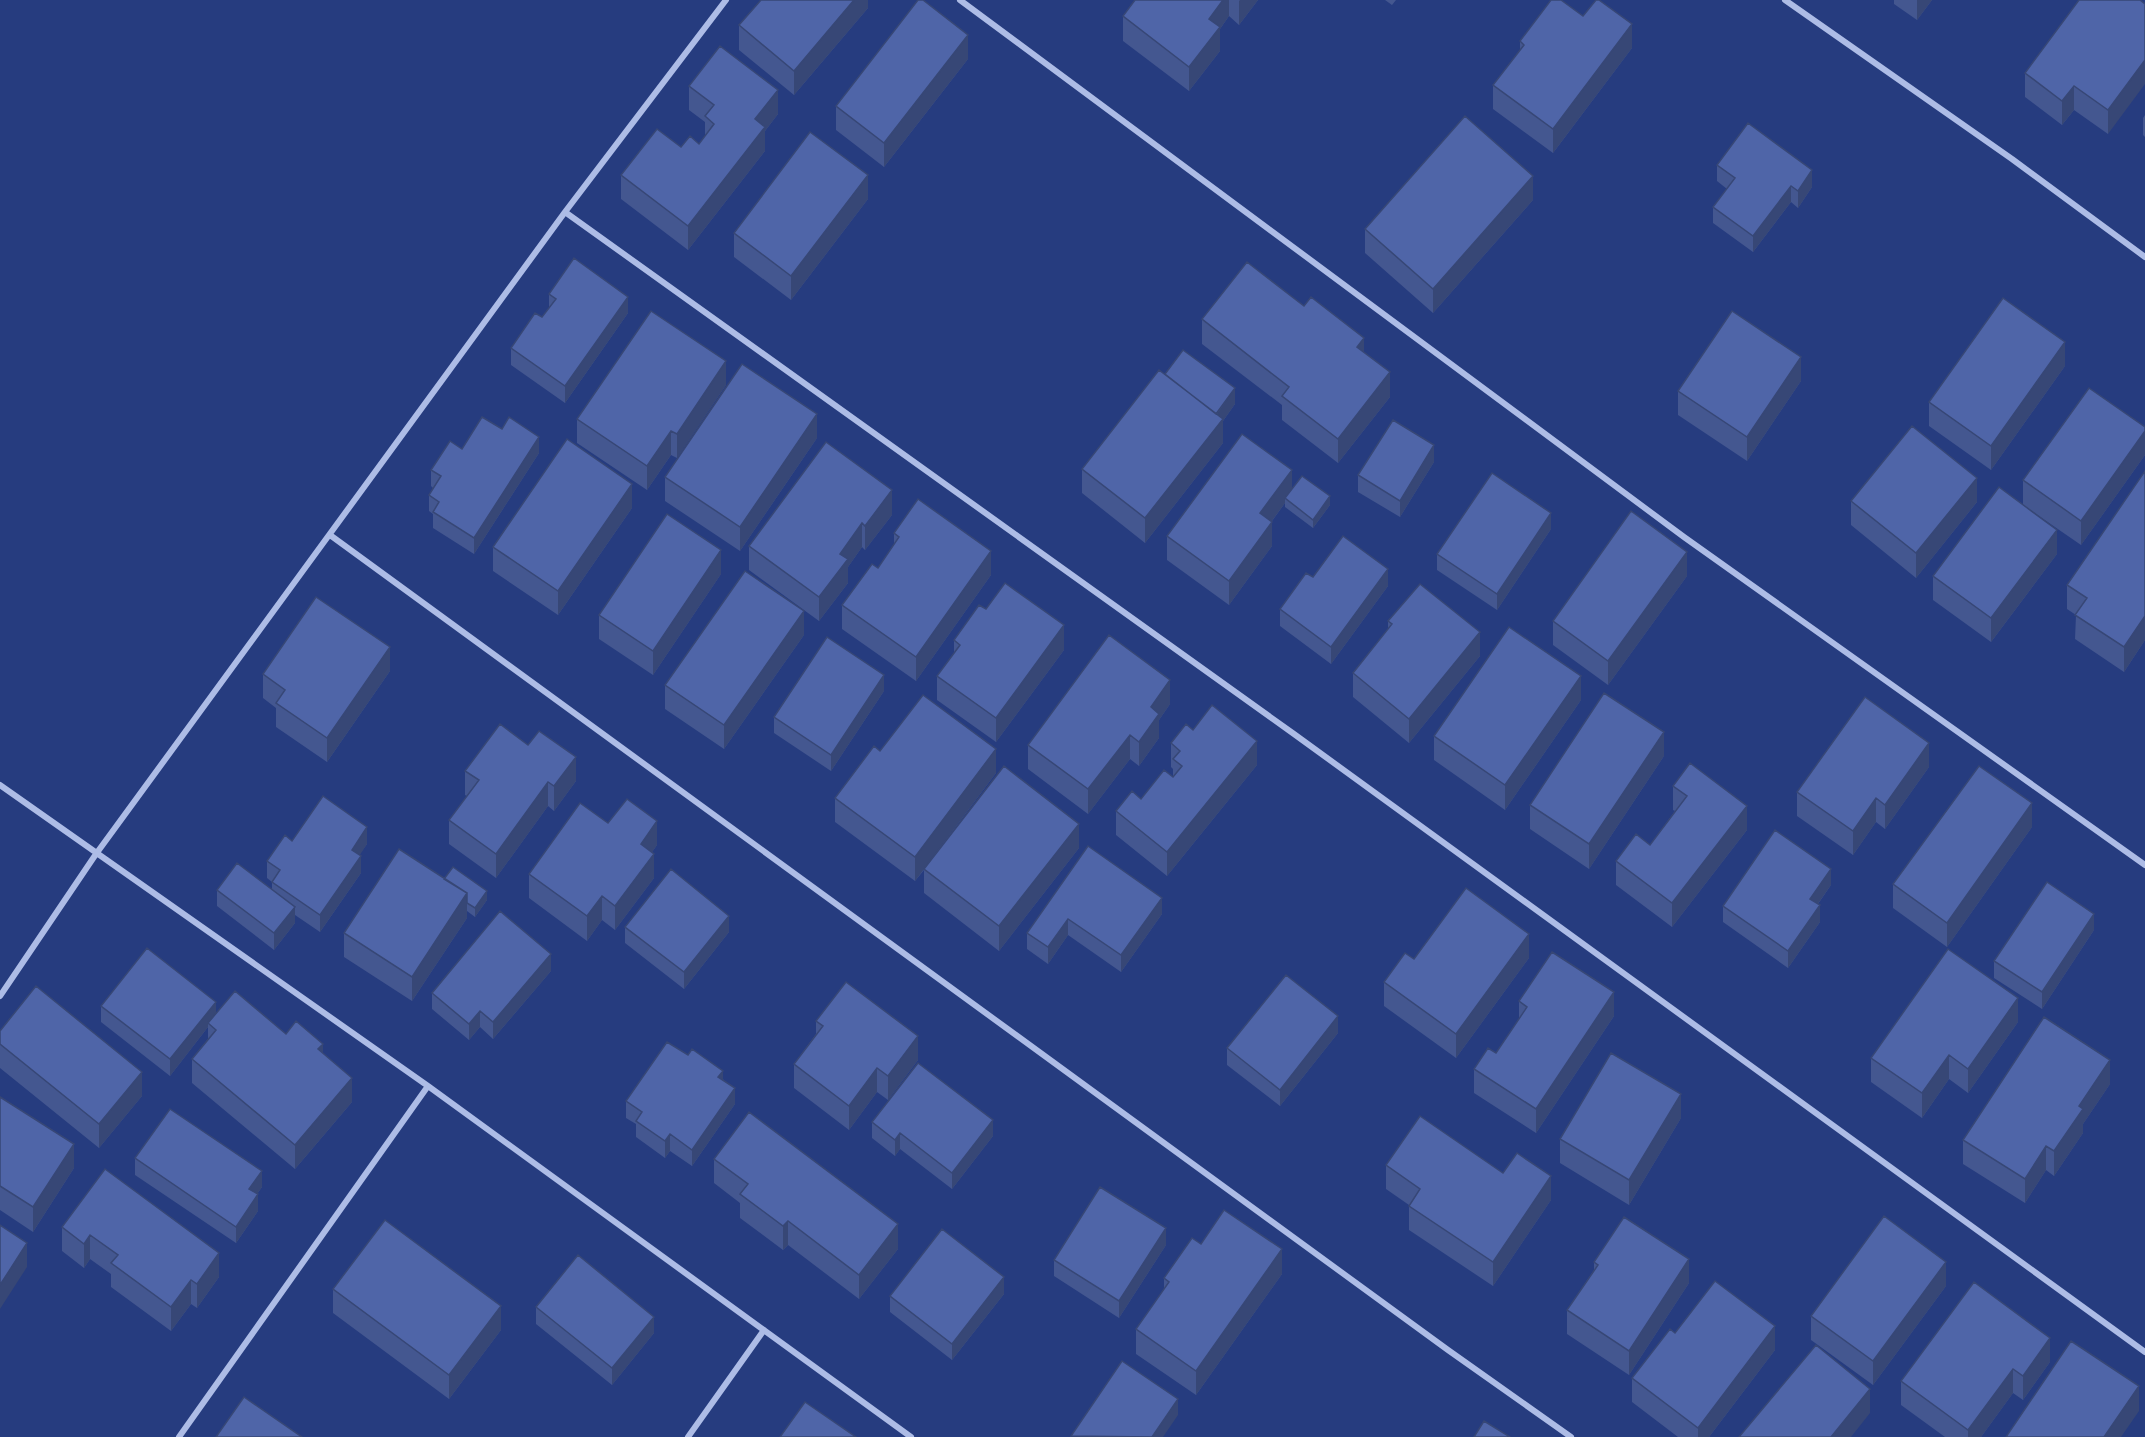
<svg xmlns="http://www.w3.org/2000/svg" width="2145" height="1437" font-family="'PT Sans',sans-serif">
  <rect width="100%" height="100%" fill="#263c7f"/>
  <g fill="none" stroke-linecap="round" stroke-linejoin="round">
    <path stroke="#adbce6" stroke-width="6" d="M960 0 1684 537 2145 865
      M1785 0 2012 159 2145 257
      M565 212 1294 734 2145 1352
      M330 535 1448 1350 1571 1437
      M0 785 428 1086 911 1437
      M0 996 96 854 565 212 726 0
      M179 1437 428 1086
      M688 1437 764 1330"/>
  </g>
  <path fill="#445790" d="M868 0V8L794 95 739 50V25Z
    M1135 0H1258L1239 25 1229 16 1220 29V51L1189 91 1123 41V16Z
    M1385 0H1396L1392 5Z
    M1894 0H1932L1917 20 1894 4Z
    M2145 4 2108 134 2074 110 2062 125 2025 97V73Z
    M1583 16 1632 48 1553 153 1493 109V85L1520 50V41Z
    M968 59 884 167 836 130V106Z
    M689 86 778 114 765 131V151L688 250 621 199V175L681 147 699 144 705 136V122L689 110Z
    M2145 115V137L2143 135V118Z
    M1717 165 1812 187 1798 208 1791 202 1753 252 1713 223V207L1727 189 1717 181Z
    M868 199 791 300 734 257V233Z
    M1533 200 1433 313 1365 253V229Z
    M549 294 628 313 565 403 511 365V348L542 317 549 308Z
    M1202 319 1364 352 1390 397 1338 463 1282 420V405L1202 344Z
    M2065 366 1991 470 1929 426V402Z
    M1165 374 1235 404 1223 421V443L1145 543 1082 493V469Z
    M1801 381 1747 461 1678 415V391Z
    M726 385 677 458 671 455 647 490 577 443V419Z
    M2145 427V455L2081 545 2023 505V480Z
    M502 429 539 453 474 554 433 528V514L429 511V495L433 488 431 486V470L462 449Z
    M817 438 740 551 665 501V477Z
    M1434 462 1400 517 1358 492V475Z
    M2145 471V640L2124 672 2075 639 2076 615 2067 609V585Z
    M1292 490 1330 505 1313 528 1285 507V503L1272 521V546L1229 605 1167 560V536Z
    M1851 501 1977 502 1916 578 1851 525Z
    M632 508 558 615 493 571V547Z
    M892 515 865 550 862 547 848 567V583L819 621 749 570V546Z
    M1551 529 1497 610 1437 570V554Z
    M894 533 991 575 916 681 842 629V605L878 568 894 545Z
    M2057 554 1991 642 1933 600V576Z
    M721 574 653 675 599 639V615Z
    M1687 576 1608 685 1553 645V621Z
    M1313 577 1388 586 1331 664 1280 626V609Z
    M986 609 1064 650 996 742 937 700V676L954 653V640Z
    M1388 621 1480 656 1409 743 1353 697V673L1388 629Z
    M804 635 724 749 665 709V685Z
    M390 671 327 762 276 727V708L263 698V674Z
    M884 691 831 771 774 733V717Z
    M1581 700 1505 810 1434 760V736Z
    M1170 704 1159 720V738L1139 766 1130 759 1088 814 1028 769V745Z
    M1193 730 1257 765 1167 876 1116 835V811L1141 799 1173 777V769L1171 767V743Z
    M880 751 996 773 940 848H1079L999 951 924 893V870L915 881 835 822V798Z
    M1664 756 1589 869 1530 829V805Z
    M1929 767 1885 829 1876 822 1853 855 1797 816V792Z
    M465 771 576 781 554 811 548 806 496 878 449 844V820L467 796 465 795Z
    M1673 786 1747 830 1672 927 1616 885V861L1650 845 1675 811 1673 810Z
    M2032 827 1947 947 1893 908V884Z
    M292 841 367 844 359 855 361 873 320 932 295 915V923L274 950 217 906V890L272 889V882L267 878V861Z
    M657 845 652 852 654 878 615 930 602 920 587 941 529 898V874Z
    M1088 846 1162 914 1121 972 1068 935 1048 964 1027 949V933Z
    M444 879 487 900 475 917 467 911V918L412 1001 344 957V933Z
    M1831 885 1818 904 1820 922 1788 968 1723 922V906Z
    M625 927 729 932 684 989 625 943Z
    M2094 930 2042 1009 1994 978V961Z
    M1529 958 1456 1058 1384 1006V982L1414 959Z
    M551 971 493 1039 480 1027 469 1040 432 1009V993Z
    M1519 1001 1614 1016 1536 1133 1474 1093V1069L1496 1053 1519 1019Z
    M101 1006 216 1015 286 1034 323 1053 352 1102 295 1169 192 1083V1059L208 1039V1027L170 1076 101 1022Z
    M816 1021 918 1060 888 1100 877 1092 849 1130 794 1088V1064L816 1034Z
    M2018 1022 1968 1093 1949 1079 1922 1118 1871 1082V1058Z
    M0 1031 142 1096 99 1148 0 1068Z
    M1338 1033 1280 1106 1227 1065V1048Z
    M723 1079 735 1104 692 1166 670 1151 665 1158 636 1137V1124L626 1118V1101Z
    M2110 1084 2083 1124V1133L2054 1176 2046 1170 2025 1203 1963 1164V1140Z
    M0 1097 74 1168 33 1232 0 1210Z
    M1681 1118 1629 1205 1560 1163V1139Z
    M872 1122 993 1136 952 1189 900 1149 895 1156 872 1138Z
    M135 1158 262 1187 257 1194 258 1211 236 1243 135 1175Z
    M714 1159 898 1249 859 1299 788 1245 783 1250 740 1218V1203L714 1183Z
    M1386 1165 1503 1173 1551 1200 1493 1286 1409 1230V1205L1386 1189Z
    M105 1169 219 1277 197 1308 191 1304 171 1331 111 1287V1274L90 1259 84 1268 62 1251V1227Z
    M1201 1244 1282 1274 1196 1395 1136 1354V1329L1164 1289V1278Z
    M1166 1245 1119 1318 1054 1276V1260Z
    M1594 1262 1689 1283 1629 1375 1567 1334V1310L1594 1270Z
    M1946 1286 1873 1385 1811 1340V1316Z
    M333 1289 501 1330 449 1399 333 1313Z
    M1004 1294 952 1360 890 1312V1296Z
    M536 1307 654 1333 612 1385 536 1324Z
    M1675 1333 1775 1350 1709 1437H1678L1632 1402V1378Z
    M2050 1362 2023 1400 2013 1393 1981 1437H1945L1901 1405V1381Z"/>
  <path fill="#374776" d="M854 0H868V8L794 95V71Z
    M1223 0H1229V16L1220 29V51L1189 91V67L1209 19Z
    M1240 0H1258L1239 25V1Z
    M1917 0H1932L1917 20Z
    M1632 24V48L1553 153V129Z
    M968 35V59L884 167V143Z
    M2145 60V84L2108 134V110Z
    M2074 86V110L2062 125V101Z
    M778 90V114L765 131V151L688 250V226L755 119Z
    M1812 170V187L1798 208V191Z
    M868 175V199L791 300V276Z
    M1533 176V200L1433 313V289Z
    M1791 186V202L1753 252V236Z
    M628 297V313L565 403V386Z
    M1364 338V362L1357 347Z
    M2065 342V366L1991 470V446Z
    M1801 357V381L1747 461V437Z
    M726 361V385L677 458V434Z
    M1390 372V397L1338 463V439Z
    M1235 388V404L1223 421V443L1145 543V518Z
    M817 414V438L740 551V527Z
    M671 431V455L647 490V466Z
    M2145 431V455L2081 545V521Z
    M539 437V453L474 554V538Z
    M1434 445V462L1400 517V501Z
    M1292 470V495L1285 498V503L1260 537V513Z
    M1977 478V502L1916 578V553Z
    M632 484V508L558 615V591Z
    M892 490V515L865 550V526Z
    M1330 496V505L1313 528V520Z
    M1551 513V529L1497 610V594Z
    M1272 522V546L1229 605V581Z
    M862 523V547L848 567V583L819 621V597L840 554Z
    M2057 530V554L1991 642V618Z
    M721 550V574L653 675V651Z
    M991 551V575L916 681V657Z
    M1687 552V576L1608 685V661Z
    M1388 569V586L1331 664V647Z
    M804 611V635L724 749V725Z
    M2145 616V640L2124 672V647Z
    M1064 625V650L996 742V718Z
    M1480 632V656L1409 743V719Z
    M390 647V671L327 762V738Z
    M884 675V691L831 771V755Z
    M1581 676V700L1505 810V785Z
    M1170 680V704L1159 720V738L1139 766V742L1151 707Z
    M1664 732V756L1589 869V844Z
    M1130 735V759L1088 814V789Z
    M1257 741V765L1167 876V852Z
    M1929 743V767L1885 829V805Z
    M996 749V773L915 881V857Z
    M576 757V781L554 811V786Z
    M548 782V806L496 878V854Z
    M1876 798V822L1853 855V831Z
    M2032 803V827L1947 947V923Z
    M1747 806V830L1672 927V903Z
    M657 821V845L641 868V844Z
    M1079 824V848L999 951V926Z
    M367 827V844L352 867V850Z
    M654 854V878L615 930V906Z
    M361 856V873L320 932V915Z
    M1831 869V885L1810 915V899Z
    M487 891V900L475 917V908Z
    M467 893V918L412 1001V977Z
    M602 896V920L587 941V916Z
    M1162 898V914L1121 972V955Z
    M1820 905V922L1788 968V951Z
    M295 907V923L274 950V933Z
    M2094 914V930L2042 1009V992Z
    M729 916V932L684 989V972Z
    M1068 919V935L1048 964V947Z
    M1529 934V958L1456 1058V1034Z
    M551 954V971L493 1039V1022Z
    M1614 992V1016L1536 1133V1109Z
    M2018 998V1022L1968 1093V1069Z
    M216 1002V1018L208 1023V1027L170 1076V1059Z
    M480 1011V1027L469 1040V1024Z
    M1338 1016V1033L1280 1106V1090Z
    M918 1036V1060L888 1100V1076Z
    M323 1044V1068L318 1049Z
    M1949 1055V1079L1922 1118V1093Z
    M2110 1060V1084L2083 1124V1133L2054 1176V1151L2079 1106Z
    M877 1068V1092L849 1130V1106Z
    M723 1071V1087L718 1077Z
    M142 1072V1096L99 1148V1124Z
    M352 1078V1102L295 1169V1145Z
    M735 1088V1104L692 1166V1150Z
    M1681 1094V1118L1629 1205V1180Z
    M993 1120V1136L952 1189V1173Z
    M900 1133V1149L895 1156V1140Z
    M670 1134V1151L665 1158V1141Z
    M74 1144V1168L33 1232V1207Z
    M2046 1146V1170L2025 1203V1179Z
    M262 1171V1187L249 1205V1189Z
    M1551 1176V1200L1493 1286V1262Z
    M258 1194V1211L236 1243V1227Z
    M788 1221V1245L783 1250V1226Z
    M898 1224V1249L859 1299V1275Z
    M1166 1228V1245L1119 1318V1301Z
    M90 1235V1259L84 1268V1244Z
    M27 1243V1267L0 1309V1285Z
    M1282 1249V1274L1196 1395V1371Z
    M219 1253V1277L197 1308V1284Z
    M1689 1259V1283L1629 1375V1351Z
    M1946 1262V1286L1873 1385V1361Z
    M1004 1277V1294L952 1360V1344Z
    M191 1280V1304L171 1331V1307Z
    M501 1306V1330L449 1399V1375Z
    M654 1317V1333L612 1385V1368Z
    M1775 1326V1350L1709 1437H1698V1428Z
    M2050 1338V1362L2023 1400V1376Z
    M2013 1369V1393L1981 1437H1968V1430Z
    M2139 1386V1411L2121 1437H2104Z
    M1870 1389V1413L1851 1437H1831Z
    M1178 1399V1415L1163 1437H1152Z"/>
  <path fill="#4f65a8" stroke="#374776" stroke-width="1.5" d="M761 0H854L794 71 739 25Z
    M918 0H923L968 35 884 143 836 106Z
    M1135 0H1223L1209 19 1220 27 1189 67 1123 16Z
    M1551 0H1561L1583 16 1596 0H1599L1632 24 1553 129 1493 85 1524 45 1520 41Z
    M2079 0H2140L2145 4V60L2108 110 2074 86 2062 101 2025 73Z
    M720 46 778 90 755 119 765 127 688 226 621 175 657 129 681 147 690 136 699 144 714 124 705 116 714 105 689 86Z
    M1465 116 1533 176 1433 289 1365 229Z
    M1748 123 1812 170 1798 191 1791 186 1753 236 1713 207 1735 178 1717 165Z
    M810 132 868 175 791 276 734 233Z
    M574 258 628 297 565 386 511 348 535 313 542 317 556 299 549 294Z
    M1247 262 1304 306 1311 297 1364 338 1357 347 1390 372 1338 439 1282 396 1289 387 1202 319Z
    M2003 298 2065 342 1991 446 1929 402Z
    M651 311 726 361 677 434 671 431 647 466 577 419Z
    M1732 311 1801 357 1747 437 1678 391Z
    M1183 350 1235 388 1216 414 1165 374Z
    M742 364 817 414 740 527 665 477Z
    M1159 370 1223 419 1145 518 1082 469Z
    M2089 388 2145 427V431L2081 521 2023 480Z
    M482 417 502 429 509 417 539 437 474 538 433 512 439 502 429 495 441 476 431 470 450 441 462 449Z
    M1393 420 1434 445 1400 501 1358 475Z
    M1912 426 1977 478 1916 553 1851 501Z
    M1242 434 1292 470 1260 513 1272 522 1229 581 1167 536Z
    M567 439 632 484 558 591 493 547Z
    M826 442 892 490 865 526 862 523 840 554 848 559 819 597 749 546Z
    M2145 471V616L2124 647 2075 615 2087 598 2067 585Z
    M1492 473 1551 513 1497 594 1437 554Z
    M1302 476 1330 496 1313 520 1285 498Z
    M1999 487 2057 530 1991 618 1933 576Z
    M918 499 991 551 916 657 842 605 872 564 878 568 899 537 894 533Z
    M1631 511 1687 552 1608 661 1553 621Z
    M667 514 721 550 653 651 599 615Z
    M1343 536 1388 569 1331 647 1280 609 1306 573 1313 577Z
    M745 571 804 611 724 725 665 685Z
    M1005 583 1064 625 996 718 937 676 960 645 954 640 979 605 986 609Z
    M1420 584 1480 632 1409 719 1353 673 1392 624 1388 621Z
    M316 597 390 647 327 738 276 703 285 690 263 674Z
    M1509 627 1581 676 1505 785 1434 736Z
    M1109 635 1170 680 1151 707 1159 714 1139 742 1130 735 1088 789 1028 745Z
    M827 637 884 675 831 755 774 717Z
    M1604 693 1664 732 1589 844 1530 805Z
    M923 695 996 749 915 857 835 798 874 746 880 751Z
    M1865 697 1929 743 1885 805 1876 798 1853 831 1797 792Z
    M1212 705 1257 741 1167 852 1116 811 1132 791 1141 799 1164 770 1173 777 1182 766 1173 759 1180 751 1171 743 1186 724 1193 730Z
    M500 724 528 745 539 731 576 757 554 786 548 782 496 854 449 820 479 780 465 771Z
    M1690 763 1747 806 1672 903 1616 861 1636 834 1650 845 1687 796 1673 786Z
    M1004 766 1079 824 999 926 924 869Z
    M1979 766 2032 803 1947 923 1893 884Z
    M323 796 367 827 352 850 361 856 320 915 272 882 280 870 267 861 285 835 292 841Z
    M627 799 657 821 641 844 654 854 615 906 602 896 587 916 529 874 580 803 608 823Z
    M1775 830 1831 869 1810 899 1820 905 1788 951 1723 906Z
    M1088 846 1162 898 1121 955 1068 919 1048 947 1027 933Z
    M399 849 467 893 412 977 344 933Z
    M237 863 295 907 274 933 217 890Z
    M453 867 487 891 475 908 467 903V893L444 879Z
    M671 869 729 916 684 972 625 927Z
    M2047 882 2094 914 2042 992 1994 961Z
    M1466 888 1529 934 1456 1034 1384 982 1405 953 1414 959Z
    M500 911 551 954 493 1022 480 1011 469 1024 432 993Z
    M147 948 216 1002 170 1059 101 1006Z
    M1948 949 2018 998 1968 1069 1949 1055 1922 1093 1871 1058Z
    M1552 952 1614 992 1536 1109 1474 1069 1488 1048 1496 1053 1527 1007 1519 1001Z
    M1286 975 1338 1016 1280 1090 1227 1048Z
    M846 982 918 1036 888 1076 877 1068 849 1106 794 1064 823 1026 816 1021Z
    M36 986 142 1072 99 1124 0 1044V1031Z
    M235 991 286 1034 296 1021 323 1044 318 1049 352 1078 295 1145 192 1059 216 1030 208 1023Z
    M2044 1017 2110 1060 2079 1106 2083 1109 2054 1151 2046 1146 2025 1179 1963 1140Z
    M667 1042 688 1055 692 1049 723 1071 718 1077 735 1088 692 1150 670 1134 665 1141 636 1121 642 1112 626 1101Z
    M1611 1053 1681 1094 1629 1180 1560 1139Z
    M918 1063 993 1120 952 1173 900 1133 895 1140 872 1122Z
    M0 1097 74 1144 33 1207 0 1186Z
    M170 1109 262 1171 249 1189 258 1194 236 1227 135 1158Z
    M749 1112 898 1224 859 1275 788 1221 783 1226 740 1194 748 1184 714 1159Z
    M1420 1116 1503 1173 1517 1153 1551 1176 1493 1262 1409 1206 1420 1189 1386 1165Z
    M105 1169 219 1253 197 1284 191 1280 171 1307 111 1263 118 1255 90 1235 84 1244 62 1227Z
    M1100 1187 1166 1228 1119 1301 1054 1260Z
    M1224 1210 1282 1249 1196 1371 1136 1329 1169 1282 1164 1278 1192 1238 1201 1244Z
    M1884 1216 1946 1262 1873 1361 1811 1316Z
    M1624 1217 1689 1259 1629 1351 1567 1310 1598 1265 1594 1262Z
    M385 1220 501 1306 449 1375 333 1289Z
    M0 1225 27 1243 0 1285Z
    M942 1229 1004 1277 952 1344 890 1296Z
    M578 1255 654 1317 612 1368 536 1307Z
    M1715 1281 1775 1326 1698 1428 1632 1378 1670 1329 1675 1333Z
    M1974 1282 2050 1338 2023 1376 2013 1369 1968 1430 1901 1381Z
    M2071 1341 2139 1386 2104 1437H2006Z
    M1816 1345 1870 1389 1831 1437H1739Z
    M1122 1361 1178 1399 1152 1437 1071 1436Z
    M244 1397 302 1437H216Z
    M805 1402 856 1437H780Z
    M1484 1421 1510 1437H1474Z"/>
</svg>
